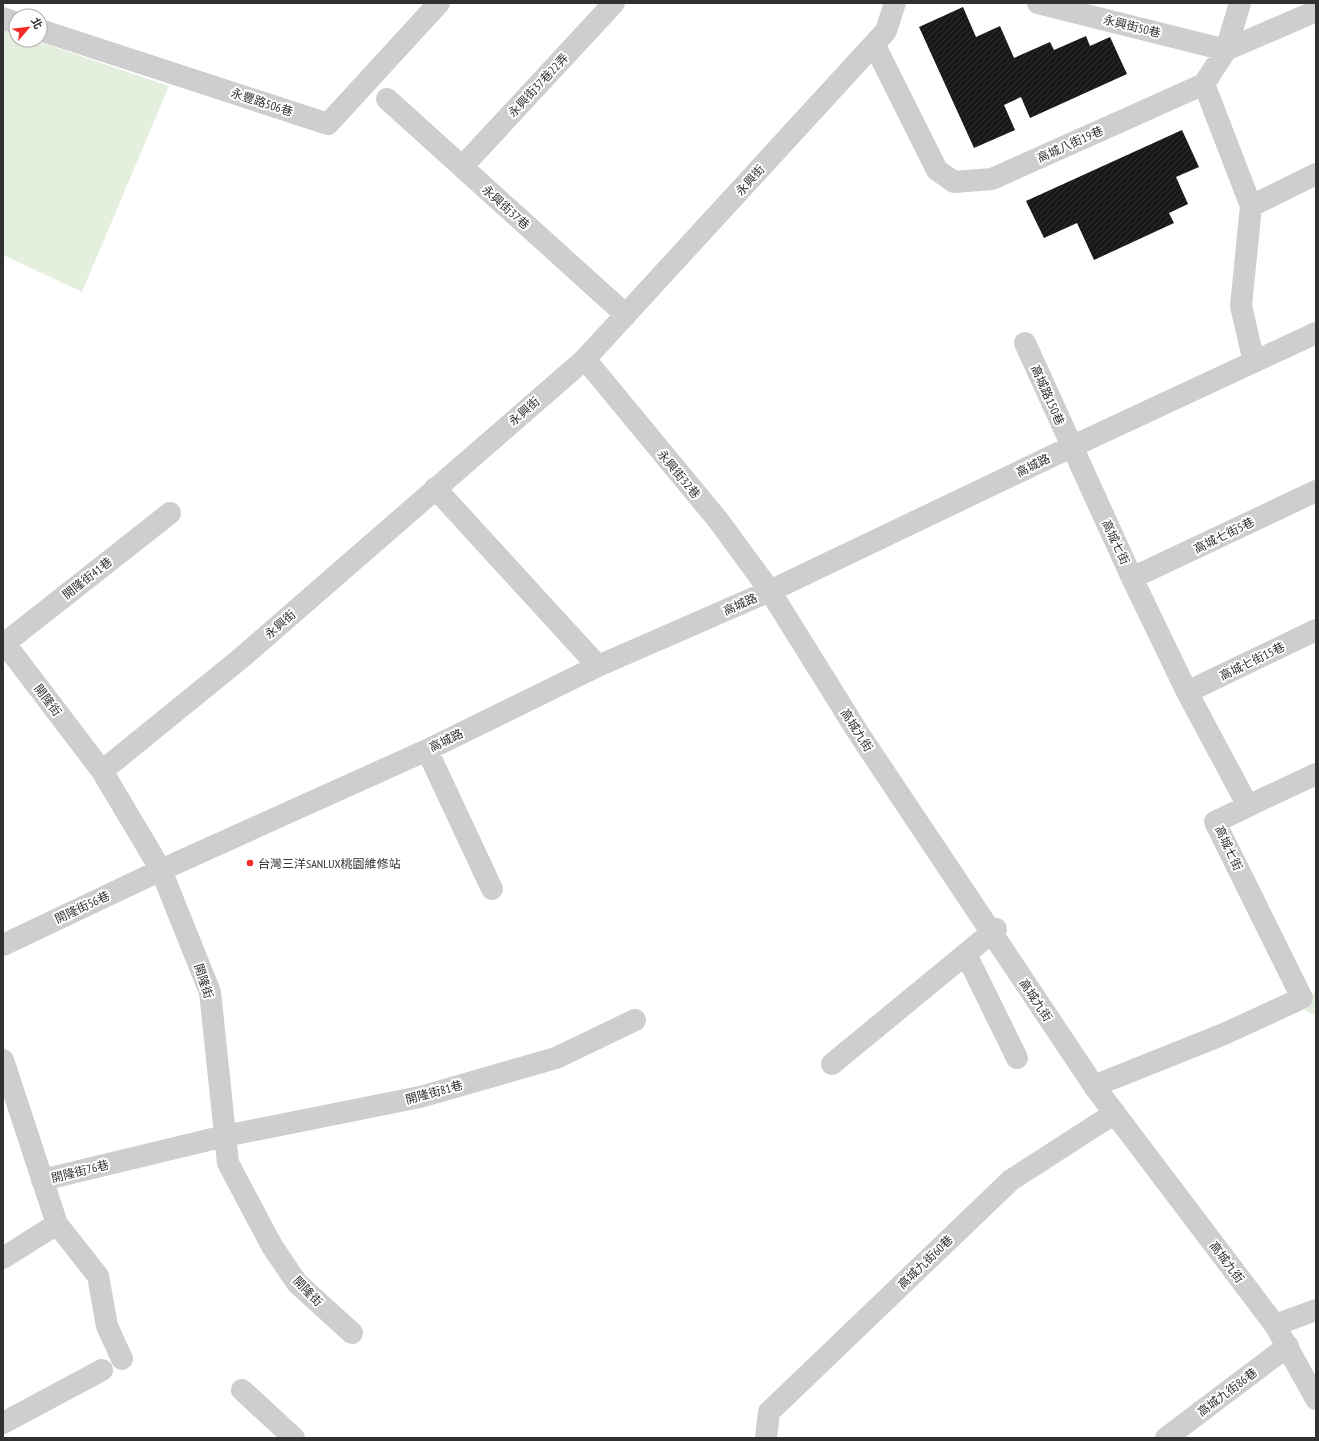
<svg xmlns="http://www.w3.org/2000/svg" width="1319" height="1441" font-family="'PT Sans Narrow','Noto Sans TC',sans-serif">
  <defs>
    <pattern id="building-hatch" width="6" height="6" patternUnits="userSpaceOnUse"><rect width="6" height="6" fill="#181818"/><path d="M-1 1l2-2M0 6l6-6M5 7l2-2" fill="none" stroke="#313131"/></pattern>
  </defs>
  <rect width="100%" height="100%" fill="#fff"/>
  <path fill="#e5efde" d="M3 29 16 34V40H34L169 86 82 292 3 255Z
    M1316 990V1015L1305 1011 1314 992Z"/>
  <path fill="url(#building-hatch)" d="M963 7 976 37 1000 26 1014 58 1050 42 1054 50 1086 36 1090 46 1110 37 1127 74 1030 118 1021 97 1004 105 1015 130 974 148 919 27Z
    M1182 130 1199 167 1176 177 1188 204 1169 213 1174 223 1094 260 1077 223 1044 238 1026 201Z"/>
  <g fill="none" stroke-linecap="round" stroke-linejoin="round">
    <path stroke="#cecece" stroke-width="22" d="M1038 3 1226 50 1240 3
      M3 18 16 23
      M40 30 328 124 439 3
      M874 44 937 170 954 182 992 179 1204 84 1226 50 1316 11
      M1204 84 1251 206 1241 306 1254 362
      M387 99 626 315
      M462 167 614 3
      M1251 206 1316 174
      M1025 343 1132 578 1187 692 1248 806 1215 822 1302 998 1224 1034 1094 1086
      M585 359 718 520 770 591 859 734 1094 1086 1275 1325 1316 1399
      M435 488 598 666
      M1132 578 1316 491
      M3 641 102 771 161 870 210 992 228 1163 272 1246 297 1283 352 1333
      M5 643 170 513
      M1187 692 1316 630
      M427 750 492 889
      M102 771 240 659 585 359 886 31 895 3
      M1248 806 1316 774
      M3 945 161 870 427 750 598 666 770 591 1071 447 1316 333
      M966 954 1017 1058
      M3 1060 57 1224 3 1258
      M832 1064 996 929
      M42 1180 225 1136 420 1097 556 1058 635 1020
      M57 1224 98 1276 107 1326 122 1359
      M1275 1325 1316 1310
      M242 1390 294 1438
      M3 1423 102 1370
      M766 1438 769 1412 1011 1180 1115 1113
      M1166 1438 1288 1346"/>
  </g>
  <circle fill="#f62b25" stroke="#fff" stroke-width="1.5" cx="250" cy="863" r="4"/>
  <g text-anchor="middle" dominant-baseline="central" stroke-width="4" stroke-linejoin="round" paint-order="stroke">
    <g font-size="12" fill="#313131" stroke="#fff">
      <text transform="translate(1132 26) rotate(14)">永興街50巷</text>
      <text transform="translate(538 85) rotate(-47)">永興街37巷22弄</text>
      <text transform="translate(262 102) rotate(18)">永豐路506巷</text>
      <text transform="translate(1070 144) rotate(-24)">高城八街19巷</text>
      <text transform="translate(750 180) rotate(-48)">永興街</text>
      <text transform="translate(506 207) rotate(42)">永興街37巷</text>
      <text transform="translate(1048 395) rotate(66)">高城路150巷</text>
      <text transform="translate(524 411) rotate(-41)">永興街</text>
      <text transform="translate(1033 465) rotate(-26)">高城路</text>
      <text transform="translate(679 474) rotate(50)">永興街32巷</text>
      <text transform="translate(1224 535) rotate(-26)">高城七街5巷</text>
      <text transform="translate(1116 542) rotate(65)">高城七街</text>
      <text transform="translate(87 578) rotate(-38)">開隆街41巷</text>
      <text transform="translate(740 604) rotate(-24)">高城路</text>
      <text transform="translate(280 624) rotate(-41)">永興街</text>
      <text transform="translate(1252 661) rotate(-26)">高城七街15巷</text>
      <text transform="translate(48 700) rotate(53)">開隆街</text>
      <text transform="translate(857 730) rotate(57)">高城九街</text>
      <text transform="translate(446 740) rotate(-26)">高城路</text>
      <text transform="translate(1229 848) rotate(65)">高城七街</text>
      <text transform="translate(82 907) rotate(-25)">開隆街56巷</text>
      <text transform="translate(204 981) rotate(72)">開隆街</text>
      <text transform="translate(1036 1000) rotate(56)">高城九街</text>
      <text transform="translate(434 1092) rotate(-15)">開隆街81巷</text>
      <text transform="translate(80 1171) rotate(-14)">開隆街76巷</text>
      <text transform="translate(925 1262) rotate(-44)">高城九街60巷</text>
      <text transform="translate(1227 1262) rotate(53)">高城九街</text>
      <text transform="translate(308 1291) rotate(46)">開隆街</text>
      <text transform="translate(1227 1392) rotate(-37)">高城九街86巷</text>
    </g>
    <g font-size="12" fill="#313131" stroke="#fff" text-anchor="start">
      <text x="258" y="863">台灣三洋SANLUX桃園維修站</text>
    </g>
  </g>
  <rect width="1319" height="1441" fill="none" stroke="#313131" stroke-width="8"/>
  <g transform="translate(28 28) rotate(62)"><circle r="19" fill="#ffffff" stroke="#adadad"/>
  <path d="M0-3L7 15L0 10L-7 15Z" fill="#f62b25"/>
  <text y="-6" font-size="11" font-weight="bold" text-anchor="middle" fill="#313131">北</text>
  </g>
</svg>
